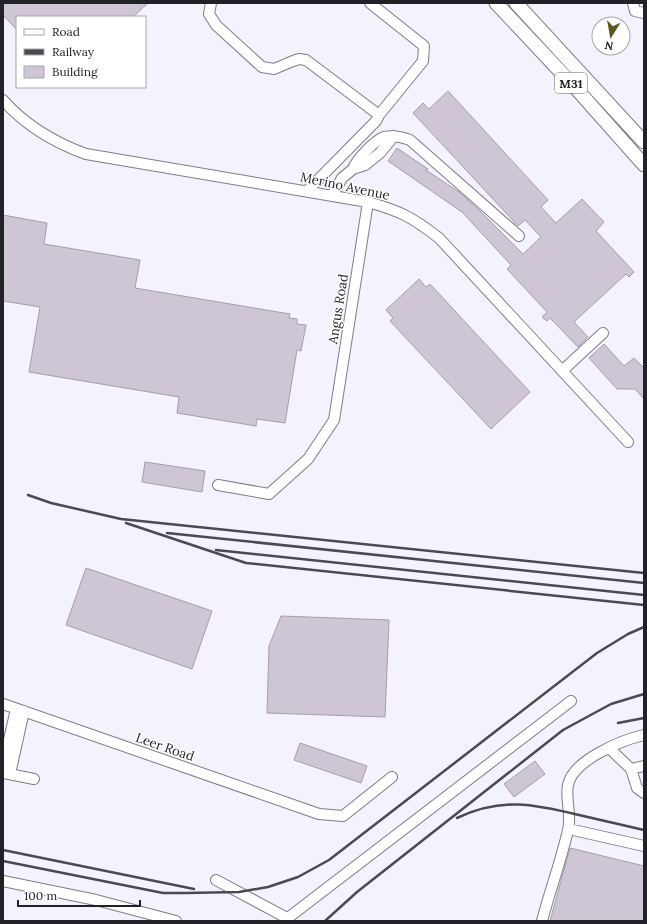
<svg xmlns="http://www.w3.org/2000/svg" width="647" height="924" font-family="Lora,serif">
  <rect width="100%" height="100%" fill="#f4f2fc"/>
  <path fill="#cec6d5" stroke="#a59dab" d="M5 3H148L133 17H17V30L3 15V5Z
    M448 91 548 200 541 207 556 223 582 199 604 222 596 231 634 272 629 277 626 274 574 322 588 337 578 347 550 318 547 321 542 317 547 312 507 269 511 265 462 212 388 161 397 148 428 169 426 170 459 192 479 210 523 254 541 237 525 220 518 226 413 113 423 103 429 109Z
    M3 215 47 223 44 244 140 260 135 288 290 314 289 318 297 319V324L306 325 301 351 297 350 285 423 257 419 256 426 177 413 179 397 29 372 40 307 3 301Z
    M419 279 426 287 430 284 530 392 491 429 390 321 393 318 386 310Z
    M604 344 624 366 634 358 644 368V399L635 389H617L589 358Z
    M145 462 205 471 202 492 142 482Z
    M86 568 212 611 192 669 66 625Z
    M281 616 389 620 385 717 267 713 269 646Z
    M300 743 367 766 361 783 294 760Z
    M535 761 545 774 514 797 504 784Z
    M570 848 644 866V921H550Z"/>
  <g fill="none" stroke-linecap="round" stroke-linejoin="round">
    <defs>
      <path id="minor" d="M211 3 209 14 216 25 262 67 274 69 293 61 299 59 306 60 379 115 376 121 307 191
        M370 3 424 46 423 61 379 115
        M633 3 635 11 644 13
        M3 100C26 126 53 142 86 154L368 202C400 211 412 217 439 238L628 442
        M353 169C356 160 375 140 384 137 393 135 402 137 410 140L519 236
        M332 196 342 178 353 169 365 165 380 153 394 136
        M562 371 603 333
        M218 485 269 494 308 459 334 420 368 202
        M3 704 319 814 343 816 392 777
        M609 748 631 769 644 766
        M3 766 16 709
        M631 769 637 788 644 793
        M4 773 34 779
        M10 774 24 711
        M569 829 644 846
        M216 880 287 918
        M3 881 96 900 176 921
        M284 921 571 701
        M542 921C550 890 561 861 568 830 572 815 565 800 568 785 573 760 622 740 644 735"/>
      <path id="major" d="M496 3 573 85 644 165
        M516 3 644 142"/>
    </defs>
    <use href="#minor" stroke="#7f7c8b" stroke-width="12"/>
    <use href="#major" stroke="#7f7c8b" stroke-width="15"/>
    <use href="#minor" stroke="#fff" stroke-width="10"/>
    <use href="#major" stroke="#fff" stroke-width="13"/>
    <path stroke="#4b4a50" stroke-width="2.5" d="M28 495 51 503 121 519 644 573
      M126 523 246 563 644 605
      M167 533 644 583
      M216 550 644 595
      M618 723 644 718
      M457 818C501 797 534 804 579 815 601 820 622 825 644 830
      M3 850 194 889
      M3 861 163 893H185L239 892 268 887 298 877 329 860 597 653 628 634 644 627
      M325 921 357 892 563 730 611 704 644 694"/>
  </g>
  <g text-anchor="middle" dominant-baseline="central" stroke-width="3" stroke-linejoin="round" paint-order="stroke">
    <rect fill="#fff" stroke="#646468" stroke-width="1" x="555" y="73" width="32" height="20" rx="3"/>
    <g font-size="12" font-weight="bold" fill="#222127">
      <text x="571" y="83">M31</text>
    </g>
    <g font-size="13" fill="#222127" stroke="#fff">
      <text transform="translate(345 186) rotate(12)">Merino Avenue</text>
      <text transform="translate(338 309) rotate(-81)">Angus Road</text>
      <text transform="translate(165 747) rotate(19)">Leer Road</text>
    </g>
  </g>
  <rect width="647" height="924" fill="none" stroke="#222127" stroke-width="8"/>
  <rect x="16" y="16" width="130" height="72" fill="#ffffff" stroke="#a7a6a9"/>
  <rect x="24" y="29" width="20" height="6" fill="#ffffff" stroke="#a7a6a9"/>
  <text x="52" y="36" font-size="12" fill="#222127">Road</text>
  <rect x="24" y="49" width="20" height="6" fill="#4b4a50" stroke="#a7a6a9"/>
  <text x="52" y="56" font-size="12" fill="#222127">Railway</text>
  <rect x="24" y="66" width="20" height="12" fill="#cec6d5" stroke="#a7a6a9"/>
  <text x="52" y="76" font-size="12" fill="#222127">Building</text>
  <g transform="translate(611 36) rotate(191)"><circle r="19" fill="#ffffff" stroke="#a7a6a9"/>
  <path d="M0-3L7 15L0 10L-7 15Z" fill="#5b5824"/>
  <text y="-6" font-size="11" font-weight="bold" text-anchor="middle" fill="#222127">N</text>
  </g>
  <path d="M18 900v6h122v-6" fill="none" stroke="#222127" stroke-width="2"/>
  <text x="24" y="900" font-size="12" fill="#222127" stroke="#ffffff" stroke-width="3" paint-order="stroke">100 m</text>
</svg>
